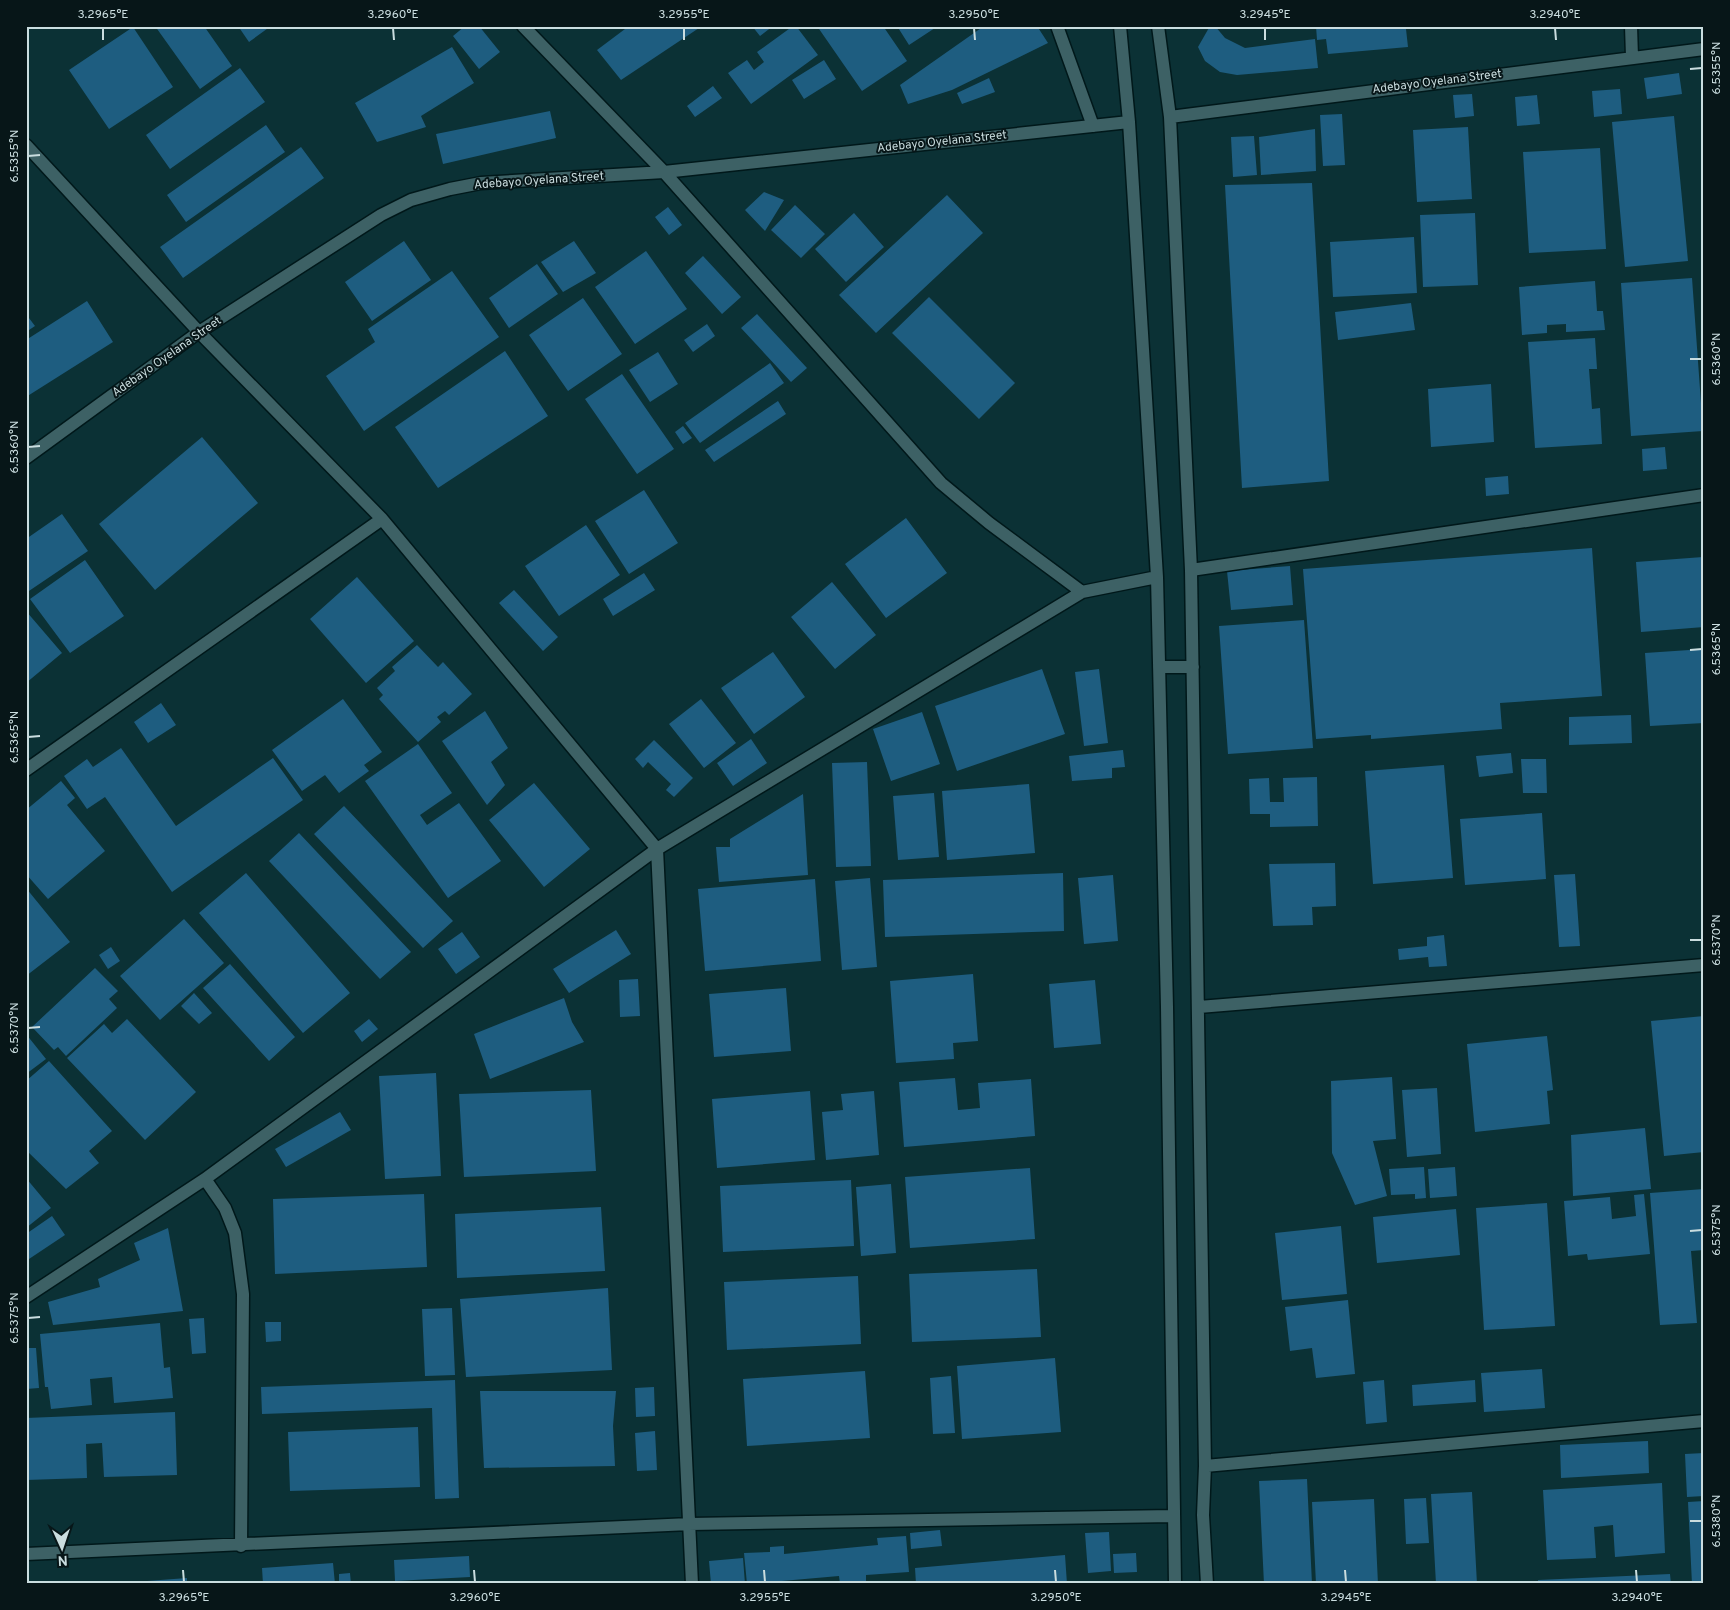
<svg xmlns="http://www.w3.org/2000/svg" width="1730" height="1610" font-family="Overpass,sans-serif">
  <rect width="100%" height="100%" fill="#0b3135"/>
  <path fill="#1e5d80" d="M155 26H204L232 66 200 89Z
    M238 26H271L249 42Z
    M465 26H479L500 52 479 69 453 36Z
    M629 26H702L621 80 597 50Z
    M752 26H773L760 36Z
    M793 26H796L818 55 751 104 728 73 747 60 754 70 764 62 757 52Z
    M817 26H883L907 61 862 91Z
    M897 26H938L909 45Z
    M984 26H1037L1048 43 952 90 908 104 900 85Z
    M1210 26H1215L1225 38 1245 48 1315 39 1318 68 1237 75 1220 72 1205 61 1198 47Z
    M1316 26H1397V29H1406L1408 47 1328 54 1326 39 1317 40Z
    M133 27 173 87 109 129 69 70Z
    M452 47 474 83 421 116 426 127 377 142 355 103Z
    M824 60 836 79 804 99 792 80Z
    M240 68 265 102 170 169 146 135Z
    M1679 73 1682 94 1647 99 1644 78Z
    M989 78 995 92 962 104 957 93Z
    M713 86 722 98 695 117 687 106Z
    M1620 89 1622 114 1594 117 1592 91Z
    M1472 94 1474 116 1455 118 1453 95Z
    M1537 95 1540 124 1517 126 1515 97Z
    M550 111 556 138 443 164 436 134Z
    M1342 114 1345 165 1323 166 1320 115Z
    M1674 116 1688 261 1625 267 1612 122Z
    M266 125 285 152 186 222 167 195Z
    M1468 127 1472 199 1417 202 1413 130Z
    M1315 129 1316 171 1261 175 1259 137Z
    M1254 136 1257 175 1233 177 1231 137Z
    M301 147 324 178 183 278 160 247Z
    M1600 148 1606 249 1529 253 1523 152Z
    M1312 183 1329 481 1242 488 1225 185Z
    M764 192 784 200 765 231 745 210Z
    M947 195 983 233 876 333 839 295Z
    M795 205 825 234 801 258 771 230Z
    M668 207 682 225 669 235 655 217Z
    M854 213 884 247 846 282 815 249Z
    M1475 213 1478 285 1423 287 1420 215Z
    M1414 237 1417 293 1333 297 1330 242Z
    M404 241 431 280 372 321 345 282Z
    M574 241 596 273 563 292 541 262Z
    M646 251 687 309 635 344 595 287Z
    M703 256 741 297 722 314 685 273Z
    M537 264 558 294 509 328 489 298Z
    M452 271 499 337 364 431 326 376 375 342 368 329Z
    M1692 278 1703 431 1631 436 1621 283Z
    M1595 281 1597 311H1603L1605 330 1566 332V324L1547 325V333L1522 335 1519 287Z
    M929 297 1015 383 979 419 892 333Z
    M583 298 622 354 568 391 529 335Z
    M87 301 113 342 26 397V340Z
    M1411 303 1415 330 1338 340 1335 312Z
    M26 314 35 326 26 332Z
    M757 314 807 368 791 382 741 328Z
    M707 324 715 336 693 352 684 340Z
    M1595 338 1597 369H1589L1592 409 1600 408 1602 444 1535 448 1528 342Z
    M505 351 548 416 438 488 395 427Z
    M658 352 678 384 650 402 629 370Z
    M770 363 784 383 700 443 685 423Z
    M622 374 674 449 637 474 585 399Z
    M1491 384 1494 442 1431 447 1428 389Z
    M778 401 786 414 714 462 705 450Z
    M683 426 692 438 683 444 675 432Z
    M202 437 258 503 155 590 99 524Z
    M1665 447 1667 469 1643 471 1642 449Z
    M1508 476 1509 494 1486 496 1485 478Z
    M644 490 678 543 629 574 595 521Z
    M62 514 88 551 26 593V539Z
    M906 518 947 573 886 618 845 564Z
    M586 525 620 575 559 616 525 566Z
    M1592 548 1602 696 1500 703 1502 729 1371 739V735L1316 739 1303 569Z
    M1703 557 1704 627 1641 632 1636 562Z
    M85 560 124 616 70 653 30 599Z
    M1290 566 1293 605 1231 610 1227 571Z
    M644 573 655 590 613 616 603 599Z
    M357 577 414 641 366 683 310 619Z
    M832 582 876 635 835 669 791 617Z
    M514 590 558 637 543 651 499 603Z
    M26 611 62 653 26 683Z
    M1304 620 1313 748 1228 754 1219 626Z
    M417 645 438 667 443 662 472 694 449 715 445 711 437 717 441 722 418 742 379 699 383 695 377 688 395 671 392 667Z
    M1704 649V723L1650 726 1645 653Z
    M773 652 805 697 754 734 721 688Z
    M1042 669 1065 734 957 771 935 706Z
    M1099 669 1108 743 1084 746 1075 672Z
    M343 699 382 752 364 765 369 771 339 793 325 775 302 791 272 750Z
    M701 699 736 743 704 768 669 724Z
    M161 703 176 725 148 743 134 722Z
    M485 711 508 748 491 762 505 785 487 805 442 741Z
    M922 712 940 764 891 781 873 729Z
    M1631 715 1632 743 1569 745V717Z
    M751 739 767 763 733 786 717 763Z
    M654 740 693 778 674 797 666 790 671 784 648 762 643 768 635 759Z
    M418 744 452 793 420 815 427 825 459 803 501 861 448 898 365 781Z
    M121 748 176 826 273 758 303 800 172 892 105 797 87 809 64 776 87 759 93 767Z
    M1123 750 1125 767 1112 768V778L1072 781 1069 756Z
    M1511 753 1513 773 1479 777 1476 756Z
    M1521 759H1546L1547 793H1523Z
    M867 762 871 866 836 867 832 763Z
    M1444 765 1453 878 1373 884 1365 771Z
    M1317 777 1318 826 1270 827V814H1250L1249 779 1269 778 1270 802H1284L1283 778Z
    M61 781 75 798 67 805 105 851 48 899 26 874V810Z
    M534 783 590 849 544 887 489 820Z
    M1029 784 1035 853 947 860 942 791Z
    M934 793 939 857 898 860 893 796Z
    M803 794 808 875 719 882 716 847H730V839Z
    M344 806 453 921 423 948 314 834Z
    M1542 813 1546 879 1465 885 1460 819Z
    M299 833 411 952 380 979 269 861Z
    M1335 863 1336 906 1312 907 1313 925 1273 926 1269 864Z
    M246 873 350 993 303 1033 199 913Z
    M1063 873 1064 931 885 937 883 880Z
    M1575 874 1580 946 1559 947 1554 875Z
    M1113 875 1118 941 1084 944 1078 878Z
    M870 878 877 967 842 970 835 881Z
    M815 879 821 961 705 971 698 889Z
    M26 888 70 942 26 976Z
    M184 919 224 963 160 1020 120 976Z
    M616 930 631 954 569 993 553 969Z
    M462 932 480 957 456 974 438 949Z
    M1444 935 1447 966 1429 967 1428 957 1399 960 1398 949 1427 946V937Z
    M111 947 120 961 108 969 99 955Z
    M230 964 295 1037 269 1061 203 988Z
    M95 968 118 991 109 999 117 1008 66 1056 58 1047 54 1050 32 1027Z
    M973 974 978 1041 953 1043 954 1059 896 1063 890 981Z
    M638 979 640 1016 620 1017 619 980Z
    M1095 980 1101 1044 1054 1048 1049 984Z
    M786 988 791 1051 714 1057 709 994Z
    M194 993 212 1013 199 1024 181 1006Z
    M564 998 572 1022 584 1042 490 1079 474 1034Z
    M1704 1016V1152L1664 1156 1651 1021Z
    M127 1019 196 1092 145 1140 67 1058 104 1024 112 1033Z
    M369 1019 378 1029 362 1042 354 1031Z
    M26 1034 46 1059 26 1074Z
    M1547 1036 1553 1090 1547 1091 1550 1124 1475 1132 1467 1044Z
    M49 1061 112 1131 89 1151 99 1163 66 1189 26 1150V1081Z
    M436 1073 441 1176 385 1179 379 1076Z
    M1392 1077 1396 1139 1373 1141 1387 1196 1355 1205 1332 1153 1331 1081Z
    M955 1078 958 1110 980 1108 978 1083 1031 1079 1035 1136 904 1147 899 1082Z
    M1437 1088 1441 1154 1407 1157 1402 1090Z
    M591 1090 596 1171 464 1177 459 1094Z
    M810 1091 815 1160 717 1168 712 1099Z
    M874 1091 879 1155 826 1160 822 1112 843 1110 841 1094Z
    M340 1112 351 1130 286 1167 275 1149Z
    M1645 1128 1651 1189 1573 1196 1571 1135Z
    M1424 1167 1426 1198 1415 1199V1194L1391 1195 1389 1169Z
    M1455 1167 1457 1196 1430 1198 1428 1169Z
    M1030 1168 1035 1239 910 1248 905 1177Z
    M26 1178 51 1208 26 1228Z
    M851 1180 854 1246 723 1252 720 1186Z
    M891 1184 896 1253 861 1256 856 1187Z
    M1704 1189V1250L1691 1251 1697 1323 1660 1325 1650 1193Z
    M424 1194 427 1267 275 1274 273 1199Z
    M1644 1194 1650 1254 1588 1260 1587 1254 1568 1256 1564 1201 1610 1197 1612 1219 1636 1216 1634 1195Z
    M1547 1203 1555 1326 1484 1330 1476 1208Z
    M601 1207 605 1271 457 1278 455 1214Z
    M1456 1209 1460 1255 1377 1263 1373 1217Z
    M52 1216 65 1235 29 1259 26 1254V1234Z
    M1341 1226 1347 1294 1282 1300 1275 1233Z
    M168 1228 183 1311 53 1325 48 1302 100 1287 98 1279 140 1260 134 1243Z
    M1037 1269 1041 1337 912 1342 909 1274Z
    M858 1276 861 1344 727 1350 724 1282Z
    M608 1288 612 1370 466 1377 460 1299Z
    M1348 1300 1355 1374 1316 1378 1312 1348 1290 1351 1285 1307Z
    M452 1308 455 1375 425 1376 422 1309Z
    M204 1318 206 1353 192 1354 189 1319Z
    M265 1322H281V1341L266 1342Z
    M160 1323 164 1368 170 1367 173 1398 114 1403 112 1377 90 1379 92 1405 51 1409 48 1387H45L40 1334Z
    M26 1348H36L39 1388 26 1389Z
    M1055 1358 1061 1432 962 1439 957 1366Z
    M1542 1369 1545 1408 1484 1412 1481 1373Z
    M865 1371 870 1438 747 1446 743 1379Z
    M951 1376 955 1433 933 1434 930 1378Z
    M455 1380 459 1498 435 1499 432 1408 262 1414 261 1387Z
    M1384 1380 1387 1422 1366 1424 1363 1382Z
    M1475 1380 1476 1402 1413 1406 1412 1385Z
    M654 1387 655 1416 636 1417 635 1388Z
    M480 1391H616L613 1426 615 1466 484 1468Z
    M175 1412 177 1475 104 1477 102 1443 86 1444 87 1478 26 1480V1418Z
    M418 1427 420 1487 290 1491 288 1432Z
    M655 1431 657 1470 637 1471 635 1433Z
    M1648 1441 1649 1473 1561 1478 1560 1445Z
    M1704 1453V1496L1687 1497 1685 1454Z
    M1307 1479 1312 1584H1264L1259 1481Z
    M1662 1483 1665 1553 1615 1557 1613 1525 1594 1527 1596 1558 1547 1560 1543 1490Z
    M1472 1492 1477 1584H1436L1431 1494Z
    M1426 1498 1429 1543 1406 1544 1404 1499Z
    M1374 1499 1378 1584H1316L1312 1502Z
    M1704 1501V1584H1692L1688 1502Z
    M940 1530 942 1546 911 1549 910 1533Z
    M1109 1532 1111 1571 1088 1573 1085 1533Z
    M906 1536 909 1572 866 1575V1584H840L839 1576 747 1584 744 1553 770 1552V1547L784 1546V1554L878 1545 877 1538Z
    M1136 1553 1137 1572 1114 1573 1113 1554Z
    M1065 1555 1067 1584H916L915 1568Z
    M469 1556 470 1577 395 1581 394 1560Z
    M743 1558 745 1584H711L709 1561Z
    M333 1563 335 1584H263L262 1568Z
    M350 1573 351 1584H339V1574Z
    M1670 1574 1671 1584H1538V1580Z
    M187 1578V1584H147V1581Z
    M58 1581V1584H35V1582Z
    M60 1581H93V1584H60Z"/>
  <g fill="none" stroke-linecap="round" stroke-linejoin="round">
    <defs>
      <path id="minor" d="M523 26 664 172 941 483 989 523 1082 592
        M1057 26 1093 126
        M1120 26 1129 122 1157 577 1167 1007 1175 1584
        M1158 26 1170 117 1191 570 1205 1466 1203 1515 1207 1584
        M1631 26 1632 57
        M1170 117 1704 49
        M26 145 199 332 382 519 657 849 692 1584
        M26 458 199 332 381 215 411 200 450 189 481 183 664 172 1129 122
        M1191 570 1704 495
        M1159 667H1193
        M26 770 382 519
        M1199 1007 1704 965
        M205 1179 225 1208 235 1233 243 1294 241 1546
        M26 1297 205 1179 657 849 1082 592 1157 577
        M1205 1466 1704 1421
        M26 1554 690 1524 1173 1516"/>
    </defs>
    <use href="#minor" stroke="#00181a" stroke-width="15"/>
    <use href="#minor" stroke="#3d6165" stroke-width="12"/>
  </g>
  <path fill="none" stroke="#cadddf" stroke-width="2" d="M103 28V40M393 28 394 40M684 28V40M974 28 975 40M1265 28V40M1555 28 1556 40M1690 69 1702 68M28 156 40 155M1690 359H1702M28 447 40 446M1690 650 1702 649M28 737 40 736M1690 940H1702M28 1028 40 1027M1690 1231 1702 1230M28 1318 40 1317M1690 1521H1702M183 1570 184 1582M474 1570 475 1582M764 1570 765 1582M1055 1570 1056 1582M1345 1570 1346 1582M1636 1570 1637 1582"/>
  <g text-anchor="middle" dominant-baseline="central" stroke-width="4" stroke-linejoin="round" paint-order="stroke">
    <g font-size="12" fill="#cadddf" stroke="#071618">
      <text transform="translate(1437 82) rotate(-7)">Adebayo Oyelana Street</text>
      <text transform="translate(942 142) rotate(-6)">Adebayo Oyelana Street</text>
      <text transform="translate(539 181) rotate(-4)">Adebayo Oyelana Street</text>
      <text transform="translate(167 357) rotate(-35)">Adebayo Oyelana Street</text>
    </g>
  </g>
  <rect width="1730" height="1610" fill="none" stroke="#071618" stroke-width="55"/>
  <g transform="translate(62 1548) rotate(177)" stroke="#071618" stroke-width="4" paint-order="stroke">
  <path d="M0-4L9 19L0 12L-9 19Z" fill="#cadddf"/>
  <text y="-8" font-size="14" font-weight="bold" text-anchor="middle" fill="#cadddf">N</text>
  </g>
  <rect x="28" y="28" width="1674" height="1554" fill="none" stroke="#cadddf" stroke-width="2"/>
  <g font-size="12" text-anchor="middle" fill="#cadddf">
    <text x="103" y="18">3.2965°E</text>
    <text x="393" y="18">3.2960°E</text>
    <text x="684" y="18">3.2955°E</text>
    <text x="974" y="18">3.2950°E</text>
    <text x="1265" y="18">3.2945°E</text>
    <text x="1555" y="18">3.2940°E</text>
    <text transform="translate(1716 68) rotate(-90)" y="4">6.5355°N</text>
    <text transform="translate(14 156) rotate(-90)" y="4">6.5355°N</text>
    <text transform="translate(1716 359) rotate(-90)" y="4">6.5360°N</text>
    <text transform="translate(14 447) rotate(-90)" y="4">6.5360°N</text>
    <text transform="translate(1716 649) rotate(-90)" y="4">6.5365°N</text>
    <text transform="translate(14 737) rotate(-90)" y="4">6.5365°N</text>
    <text transform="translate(1716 940) rotate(-90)" y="4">6.5370°N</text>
    <text transform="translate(14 1028) rotate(-90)" y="4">6.5370°N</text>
    <text transform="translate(1716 1230) rotate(-90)" y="4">6.5375°N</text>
    <text transform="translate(14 1318) rotate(-90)" y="4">6.5375°N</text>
    <text transform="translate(1716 1521) rotate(-90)" y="4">6.5380°N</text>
    <text x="184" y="1601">3.2965°E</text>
    <text x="475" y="1601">3.2960°E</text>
    <text x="765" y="1601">3.2955°E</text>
    <text x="1056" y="1601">3.2950°E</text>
    <text x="1346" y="1601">3.2945°E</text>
    <text x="1637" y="1601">3.2940°E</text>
  </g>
</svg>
